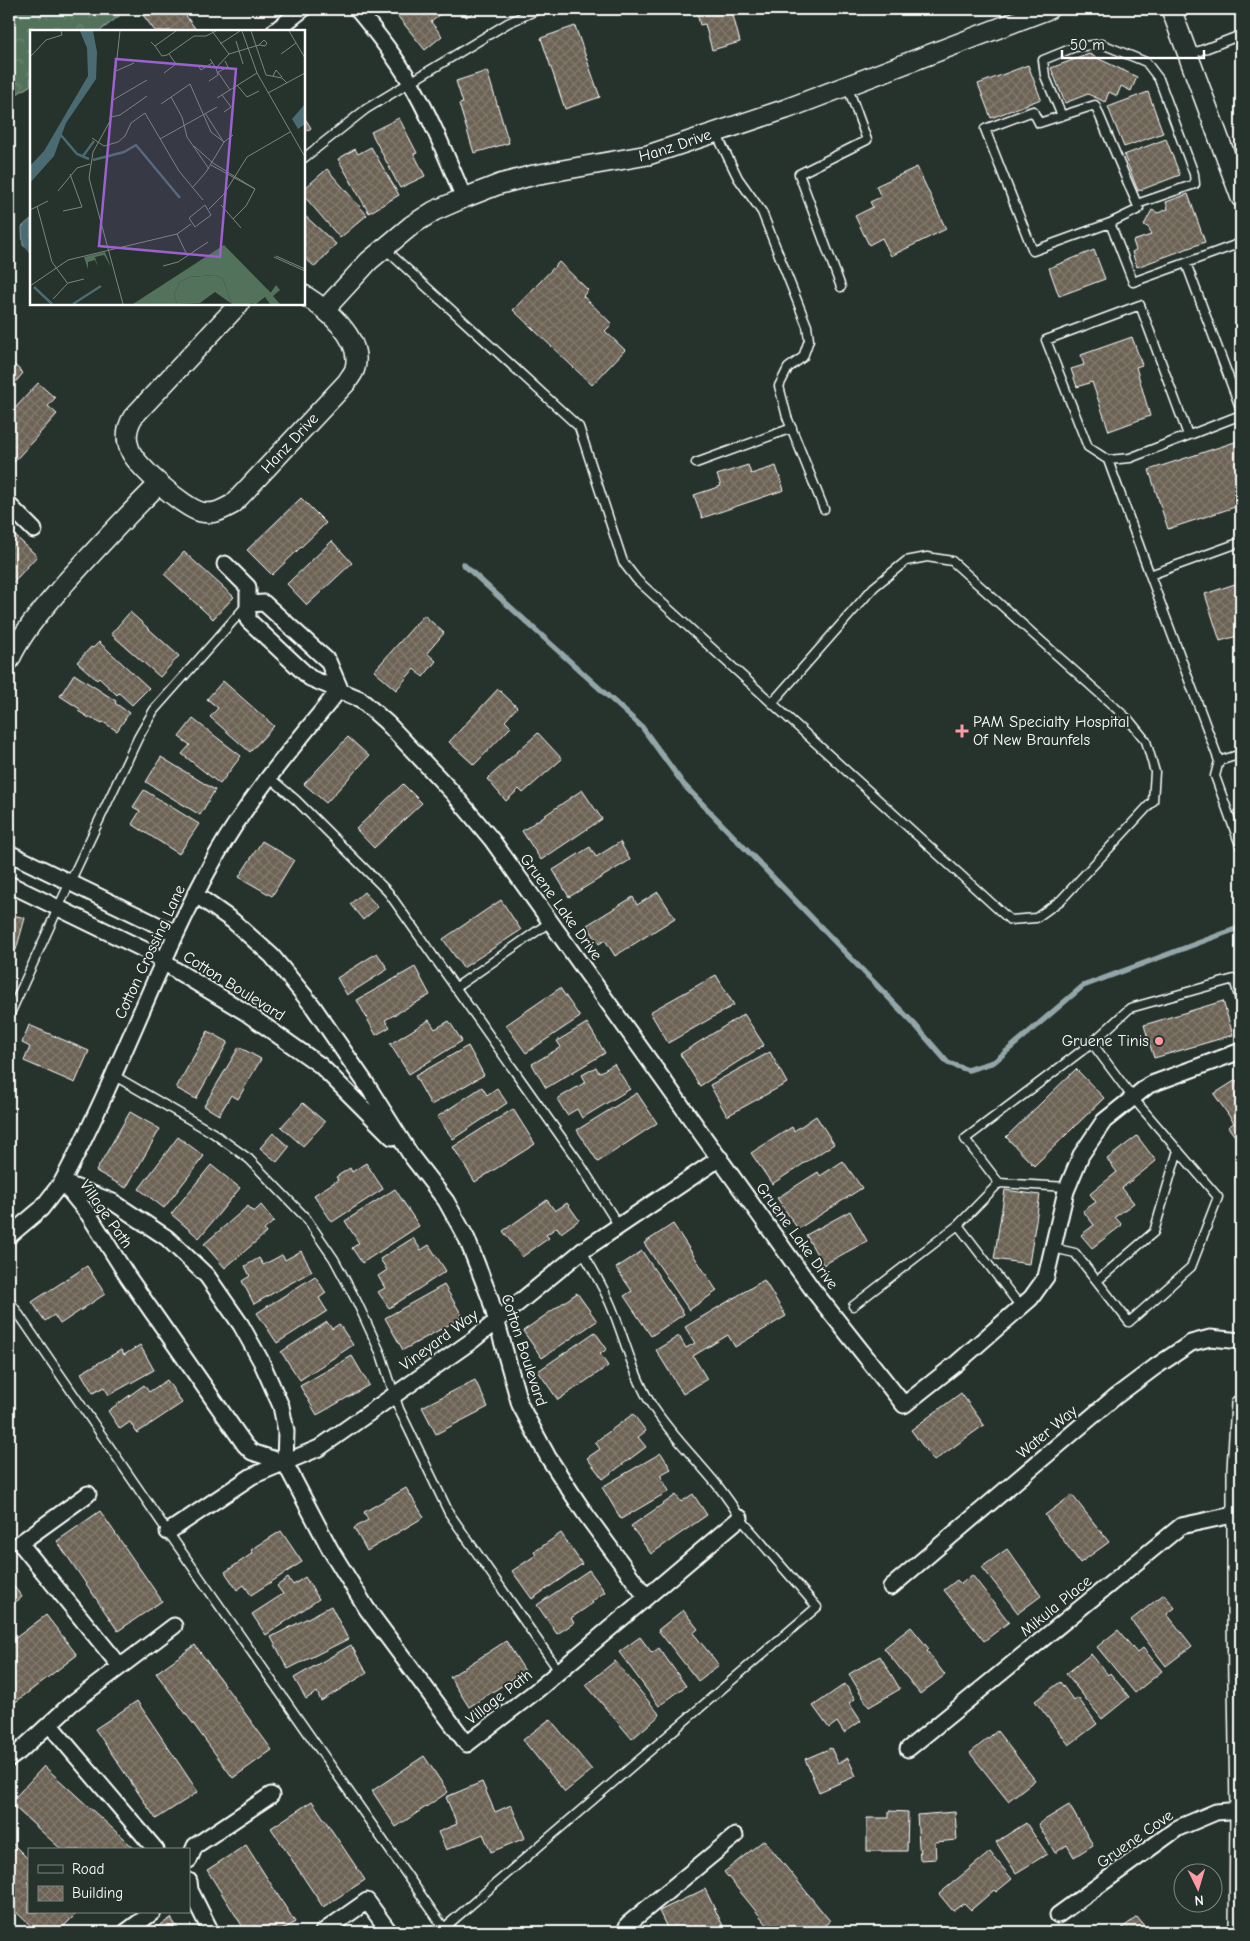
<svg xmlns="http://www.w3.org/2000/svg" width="1250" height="1941" font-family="'Comic Neue',sans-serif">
  <defs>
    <pattern id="forest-crowns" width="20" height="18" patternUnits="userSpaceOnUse" patternTransform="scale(1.25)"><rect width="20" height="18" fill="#53725b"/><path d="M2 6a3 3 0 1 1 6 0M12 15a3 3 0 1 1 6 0" fill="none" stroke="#6d8774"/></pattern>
    <pattern id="building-cross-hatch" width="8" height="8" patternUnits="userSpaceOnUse" patternTransform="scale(1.25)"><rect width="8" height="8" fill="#6c6355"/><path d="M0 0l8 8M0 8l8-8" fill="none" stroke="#827a6e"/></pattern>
  </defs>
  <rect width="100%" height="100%" fill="#26332d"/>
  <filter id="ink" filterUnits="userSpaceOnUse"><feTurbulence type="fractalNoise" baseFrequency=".02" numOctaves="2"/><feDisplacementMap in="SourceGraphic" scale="10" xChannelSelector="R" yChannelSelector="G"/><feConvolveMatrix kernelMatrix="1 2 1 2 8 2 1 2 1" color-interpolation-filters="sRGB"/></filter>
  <g filter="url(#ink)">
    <path fill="url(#forest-crowns)" stroke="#a9b8ad" d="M9 9H128L100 31H31V85L9 99Z"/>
    <path fill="#4b6b72" stroke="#93a6aa" d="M31 219V253L23 245 22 227Z"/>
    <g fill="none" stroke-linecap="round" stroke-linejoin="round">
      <path stroke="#93a6aa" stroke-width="5.5" d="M463 564 642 727 684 785 916 1026 948 1063 968 1070 994 1062 1083 986 1241 927"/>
    </g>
    <path fill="url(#building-cross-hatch)" stroke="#fff" d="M151 9H181L197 31H155L143 15Z
      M392 9H437L441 14 431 22 442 36 425 50Z
      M461 9H480L466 17Z
      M696 9H757L733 15 740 42 712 50 705 24 700 25Z
      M575 26 600 97 565 109 541 38Z
      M1089 54 1137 77 1131 91 1121 86 1117 96 1109 92 1105 102 1088 94 1065 103 1051 68Z
      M1028 65 1041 99 991 118 978 84Z
      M487 71 509 143 474 153 459 104 463 103 456 81Z
      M1148 92 1163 133 1124 147 1108 107Z
      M304 117 311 128 304 133Z
      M399 118 417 153 414 154 425 176 400 188 371 132Z
      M1166 139 1180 175 1138 191 1124 155Z
      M371 147 399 195 369 213 338 159 355 149 358 154Z
      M917 167 946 229 891 256 882 238 869 245 855 216 873 207 870 202 881 197 876 186Z
      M327 169 367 215 340 238 304 196V189Z
      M1188 194 1205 242 1137 267 1132 252 1136 250 1133 241 1151 235 1149 228 1144 225 1152 210 1158 213 1168 209 1166 202Z
      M304 215 336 244 315 267 304 257Z
      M1094 250 1105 279 1059 296 1049 268Z
      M559 262 588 290 583 296 612 324 605 331 625 350 592 385 513 310Z
      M1132 337 1142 365 1136 367 1150 416 1109 431 1092 382 1077 387 1071 369 1084 365 1081 355Z
      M9 360 23 373 9 390Z
      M38 383 55 398 48 406 57 414 13 463 9 458V415Z
      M1241 440V505L1168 529 1149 470Z
      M748 465 751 474 776 466 784 490 702 518 694 495 721 486 717 475Z
      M301 498 326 523 272 575 247 550Z
      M9 530 37 556 9 587Z
      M332 541 352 563 307 605 287 584Z
      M184 552 234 597 213 619 164 574Z
      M1241 582V635L1220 641 1205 594Z
      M130 612 179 656 160 677 111 634Z
      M424 615 444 633 427 653 436 661 423 677 414 669 396 690 374 671Z
      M99 642 149 688 132 705 119 693 117 695 99 678 97 680 77 662 91 647 93 648Z
      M74 674 116 701 115 703 129 713 117 731 103 722 102 723 92 718 91 719 78 711 80 709 60 696Z
      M223 681 274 726 250 752 210 717 218 708 207 699Z
      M498 689 517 707 505 721 511 727 474 765 449 742Z
      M193 719 241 756 220 784 182 754 190 745 179 737Z
      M538 733 562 759 523 793 519 789 506 801 487 779Z
      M348 737 369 756 326 803 304 784Z
      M161 757 215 790 200 815 146 782Z
      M403 784 422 803 374 848 356 829Z
      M144 790 199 824 179 854 132 824 140 811 133 807Z
      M582 790 602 819 541 860 522 831Z
      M262 841 294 860 272 896 239 877Z
      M620 842 630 860 569 897 553 870 590 847 596 857Z
      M364 892 378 907 363 920 350 904Z
      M658 892 675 918 615 956 605 940 599 944 587 925 633 897 637 905Z
      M501 900 521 930 463 968 443 939Z
      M9 914 25 918 16 950 9 948Z
      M377 953 388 969 347 995 337 978Z
      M415 967 430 995 385 1020 390 1027 376 1035 357 1000Z
      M716 975 734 1005 668 1043 650 1012Z
      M560 988 580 1017 526 1053 506 1025Z
      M1223 1001 1233 1035 1154 1058 1144 1025Z
      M744 1014 764 1045 700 1086 680 1054Z
      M429 1020 435 1029 449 1021 462 1041 409 1074 390 1044Z
      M587 1023 605 1053 546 1088 532 1064 561 1047 557 1041Z
      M29 1025 89 1051 75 1083 24 1061 30 1047 22 1043Z
      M208 1031 228 1042 196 1099 176 1088Z
      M468 1046 484 1075 431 1105 415 1076Z
      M239 1047 261 1059 238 1099 231 1095 219 1115 204 1106Z
      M770 1052 787 1083 727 1116 710 1085Z
      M614 1064 630 1089 582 1118 577 1109 567 1115 557 1099 586 1082 582 1075 596 1067 599 1073Z
      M1076 1069 1104 1098 1034 1166 1006 1137Z
      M1236 1080 1238 1084 1241 1082V1142L1240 1143 1228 1127 1234 1123 1214 1094Z
      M482 1087 487 1095 497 1088 507 1103 453 1139 437 1117Z
      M637 1093 657 1123 598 1162 577 1130Z
      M303 1103 325 1122 303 1146 281 1127Z
      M513 1109 535 1144 475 1182 453 1147Z
      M130 1112 160 1129 126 1188 96 1171Z
      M816 1116 834 1144 772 1184 751 1153 792 1127 794 1131Z
      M273 1133 289 1147 277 1162 260 1148Z
      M1137 1136 1156 1161 1122 1188 1134 1203 1115 1217 1122 1225 1092 1248 1081 1235 1094 1225 1083 1211 1096 1202 1090 1194 1117 1172 1107 1159Z
      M178 1137 204 1156 164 1208 139 1189Z
      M843 1161 862 1188 798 1229 777 1198 818 1172 820 1176Z
      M366 1163 383 1189 332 1222 314 1195 338 1180 336 1177 350 1168 352 1172Z
      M211 1165 240 1188 199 1238 171 1214Z
      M395 1189 419 1226 362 1263 352 1248 359 1243 345 1221Z
      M1005 1190 1040 1195 1029 1264 994 1259Z
      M547 1200 555 1211 567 1203 579 1220 561 1233 557 1227 546 1235 549 1238 522 1257 503 1231Z
      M261 1205 274 1221 264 1230 266 1233 225 1268 204 1244 248 1206 254 1212Z
      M850 1211 867 1241 823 1265 806 1235Z
      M673 1224 717 1291 689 1310 644 1243Z
      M413 1238 421 1250 429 1245 446 1271 389 1308 378 1292 385 1288 378 1276 387 1270 380 1259Z
      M301 1251 312 1271 254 1304 242 1281 250 1276 245 1266 259 1258 263 1265 282 1255 285 1260Z
      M642 1251 684 1314 651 1336 624 1296 632 1291 616 1268Z
      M87 1266 105 1294 60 1324 54 1315 45 1321 32 1302Z
      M315 1276 326 1293 319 1298 327 1311 277 1343 257 1313Z
      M764 1280 786 1316 735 1347 728 1335 693 1356 707 1379 683 1394 656 1350 679 1336 686 1348 695 1343 685 1327Z
      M444 1285 463 1317 403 1350 385 1318Z
      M577 1293 597 1321 542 1358 523 1331Z
      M327 1322 332 1329 339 1324 353 1345 300 1380 281 1352Z
      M595 1332 607 1349 600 1354 608 1366 558 1400 538 1371Z
      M140 1345 154 1370 109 1395 104 1387 93 1393 81 1373 121 1350 124 1355Z
      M352 1356 369 1385 317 1415 300 1386Z
      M167 1380 182 1403 137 1433 130 1422 120 1429 108 1411 144 1385 149 1392Z
      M475 1380 488 1407 436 1434 422 1407Z
      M961 1393 984 1425 934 1461 911 1430Z
      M633 1414 646 1431 638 1437 646 1447 603 1479 587 1458 600 1449 595 1442Z
      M661 1453 671 1469 660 1475 669 1491 621 1519 602 1487Z
      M406 1488 424 1517 367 1551 354 1528 368 1520 364 1512Z
      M693 1494 707 1515 651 1554 631 1526 676 1495 681 1502Z
      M1072 1495 1109 1542 1080 1563 1045 1515Z
      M100 1511 162 1601 118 1631 57 1541Z
      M281 1531 302 1562 251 1595 244 1585 237 1590 225 1572 253 1553 251 1550Z
      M561 1533 582 1564 532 1599 512 1571 536 1555 534 1552Z
      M1007 1549 1041 1596 1018 1613 982 1567Z
      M589 1570 605 1592 592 1601 593 1603 571 1618 574 1623 557 1634 537 1605Z
      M972 1575 1009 1622 984 1641 944 1590 957 1580 961 1584Z
      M305 1577 319 1599 266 1635 252 1614 283 1594 277 1586 288 1578 293 1585Z
      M9 1580 22 1597 9 1607Z
      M1164 1594 1175 1608 1167 1614 1192 1646 1166 1666 1131 1620Z
      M331 1606 348 1639 288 1669 271 1637Z
      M683 1610 698 1629 693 1633 719 1665 698 1681 658 1630Z
      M46 1615 77 1655 9 1707V1643Z
      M911 1627 929 1649 927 1651 945 1675 920 1694 884 1648Z
      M1118 1630 1137 1653 1143 1648 1162 1671 1135 1693 1097 1647Z
      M640 1637 652 1653 659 1648 686 1686 659 1706 619 1652Z
      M506 1641 525 1671 469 1707 450 1677Z
      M195 1645 272 1750 233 1778 156 1673Z
      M351 1645 367 1673 321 1701 317 1692 306 1699 294 1678Z
      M1091 1654 1108 1675 1110 1673 1129 1697 1102 1719 1066 1674Z
      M880 1656 900 1689 869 1707 849 1674Z
      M615 1661 660 1715 632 1739 586 1685Z
      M1060 1682 1074 1701 1078 1698 1097 1724 1069 1745 1035 1701Z
      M845 1684 855 1699 849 1703 861 1721 844 1733 837 1722 829 1728 813 1706Z
      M137 1701 198 1792 156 1819 95 1729Z
      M550 1719 592 1770 565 1792 523 1740Z
      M997 1731 1035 1780 1008 1801 970 1753Z
      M831 1748 838 1763 848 1758 856 1776 819 1792 805 1759Z
      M424 1756 448 1792 396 1827 372 1791Z
      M44 1766 136 1850H62L10 1803Z
      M482 1782 495 1812 511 1805 525 1838 491 1852 483 1834 446 1850 438 1832 457 1824 446 1797Z
      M312 1801 365 1880 323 1907 271 1828Z
      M1069 1805 1093 1845 1074 1857 1067 1845 1055 1853 1038 1824Z
      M889 1811 908 1812 907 1851H867V1818H889Z
      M955 1812 957 1840 935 1842 936 1859 920 1860 917 1815Z
      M1026 1823 1047 1854 1016 1873 996 1842Z
      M9 1840 29 1860V1912H78L58 1932H37L9 1905Z
      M764 1840 830 1921 816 1932H773L724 1872Z
      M246 1845 295 1922 279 1932H246L207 1870Z
      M990 1852 1012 1879 996 1892 994 1890 971 1910 964 1903 953 1911 939 1894Z
      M705 1889 726 1932H669L659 1911Z
      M1137 1917 1149 1932H1125L1122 1928Z
      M171 1918 180 1932H150Z
      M973 1924 976 1932H955Z"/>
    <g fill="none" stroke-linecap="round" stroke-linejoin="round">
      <defs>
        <path id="service" d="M1189 55 1241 35
          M1095 105 1139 209 1110 223 1033 251 985 129 1033 111 1039 123Z
          M1062 116 1045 76 1043 60 1075 47 1102 44 1146 62 1159 79 1194 174 1195 184 1137 204
          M716 133 738 178 762 212 807 326 809 340 803 357 788 368 779 386 787 417 824 509
          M304 158 366 109 508 23 539 9
          M1110 223 1133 282 1241 243
          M384 248 579 427 623 562 637 580 1010 920 1036 918 1061 900 1153 801 1155 772 1146 741 1129 720 952 561 927 557 906 561 874 587 772 703
          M1186 263 1241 410
          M841 287 799 174 867 140 847 85
          M1188 435 1140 305 1046 340 1088 447 1108 460 1130 458 1241 415
          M1108 460 1150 575
          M696 463 792 428
          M1241 542 1150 575 1219 761 1241 754
          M1219 761 1215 776 1241 848
          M269 777 296 800 388 892 578 1161 619 1226
          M455 988 550 922
          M9 1016 70 882 138 738 154 710 246 606
          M113 1075 213 1133 249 1159 306 1218 334 1259 357 1302 381 1354 399 1409 449 1513 559 1671
          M999 1183 965 1139 1092 1043
          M1053 1248 1075 1253 1129 1322 1191 1267 1218 1197 1133 1098 1092 1043 1130 1008 1234 979 1241 1004
          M1097 1281 1154 1232 1178 1150
          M9 1300 168 1532 444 1928 817 1607 740 1518C716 1476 677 1445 651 1404 633 1374 625 1340 612 1308 604 1288 593 1270 582 1251
          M853 1306 958 1225
          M1021 1307 958 1225 999 1183 1068 1187"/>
        <path id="minor" d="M357 9C376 32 394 55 409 80 431 117 447 158 464 198
          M275 31 303 9
          M9 505 34 530
          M225 564 248 587V620L310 678 360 699 387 723 452 792 492 840 813 1290 904 1405 957 1363 1031 1298 1046 1277 1066 1191 1081 1155 1104 1121 1149 1085 1241 1051
          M248 604 264 603 328 661 340 689
          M9 853 176 934
          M9 884 153 954 177 971 245 1012 320 1065 392 1137
          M195 894 233 921 272 956 312 1005 367 1085 412 1157 446 1201 467 1239 490 1298 520 1405 548 1457 584 1512 646 1597
          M62 1182 113 1202 167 1238 207 1276 241 1325 261 1361 281 1406 286 1431 285 1463 330 1549 367 1609 467 1744 536 1691 740 1518
          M63 1183 89 1215 128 1277 245 1445 252 1452 285 1463
          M9 1236 41 1209 62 1182C119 1076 157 961 216 856 250 796 296 743 340 689
          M88 1494 20 1543 120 1666
          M168 1532 252 1476 319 1448 473 1340 582 1251 720 1158
          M891 1587 1115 1397 1155 1367 1191 1343 1210 1338 1241 1341
          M49 1724 156 1850
          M908 1749 1181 1526 1237 1514
          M9 1759 20 1751 71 1704 174 1626
          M189 1860 195 1846 271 1795
          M189 1881 190 1890 211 1932
          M1058 1915 1178 1828 1216 1812 1240 1810
          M126 1932 153 1912
          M323 1932 367 1901 388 1930
          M625 1932 628 1924 735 1836"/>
        <g id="tertiary">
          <path d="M1171 9 1241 198"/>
          <path id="s1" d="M239 304 133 417C127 427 125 438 130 450 136 466 184 508 201 512 214 515 222 510 233 504L347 382C349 378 354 373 355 368 363 338 326 309 304 295"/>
          <path id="s2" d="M325 309 369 261 412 225 434 211 464 198 500 184 534 175 648 155 786 109 1049 9"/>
          <path d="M9 661C23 630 45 607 67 581 97 548 127 515 159 484"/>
          <path d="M1239 1932 1240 1810 1237 1617V1469L1241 1404"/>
        </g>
      </defs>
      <use href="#service" stroke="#fff" stroke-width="11"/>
      <use href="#minor" stroke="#fff" stroke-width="19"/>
      <use href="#tertiary" stroke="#fff" stroke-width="22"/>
      <use href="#service" stroke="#26332d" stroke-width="8"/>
      <use href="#minor" stroke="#26332d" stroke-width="15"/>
      <use href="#tertiary" stroke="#26332d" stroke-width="19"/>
    </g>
  </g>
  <g fill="#ff9aa2" stroke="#26332d" stroke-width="2">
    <path d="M959.5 723.5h5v5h5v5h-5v5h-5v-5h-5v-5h5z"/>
    <circle cx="1159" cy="1041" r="5"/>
  </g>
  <g text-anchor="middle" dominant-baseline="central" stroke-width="4" stroke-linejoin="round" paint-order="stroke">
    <g font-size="16" fill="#fff" stroke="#26332d">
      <text stroke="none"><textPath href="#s2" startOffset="398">Hanz Drive</textPath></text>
      <text stroke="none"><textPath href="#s1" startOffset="402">Hanz Drive</textPath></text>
      <text transform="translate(561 907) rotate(54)">Gruene Lake Drive</text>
      <text transform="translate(150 952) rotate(-65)">Cotton Crossing Lane</text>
      <text transform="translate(234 986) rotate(32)">Cotton Boulevard</text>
      <text transform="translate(106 1214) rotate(55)">Village Path</text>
      <text transform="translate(797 1236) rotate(54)">Gruene Lake Drive</text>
      <text transform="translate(439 1340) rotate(-36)">Vineyard Way</text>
      <text transform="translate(524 1350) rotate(72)">Cotton Boulevard</text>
      <text transform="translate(1047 1432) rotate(-40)">Water Way</text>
      <text transform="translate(1056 1606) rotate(-39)">Mikula Place</text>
      <text transform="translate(499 1697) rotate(-38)">Village Path</text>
      <text transform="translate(1135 1839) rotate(-35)">Gruene Cove</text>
    </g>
    <g font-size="16" fill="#fff" stroke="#26332d" text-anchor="start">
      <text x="973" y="722">PAM Specialty Hospital<tspan x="973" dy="18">Of New Braunfels</tspan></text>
      <text x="1149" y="1041" text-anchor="end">Gruene Tinis</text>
    </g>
  </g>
  <g transform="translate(30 30)">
    <rect width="275" height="275" fill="#26332d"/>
    <path d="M75 222 81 237 74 225 65 227 68 237 65 230 58 232V239L54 227ZM185 245 193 249 202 274 185 262 170 273 147 274 144 264 150 252 159 247ZM246 255 250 260 243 266 250 274H240L235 267 226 274 219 273 232 262 237 268Z" fill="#53725b"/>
    <path d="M194 215 242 264 237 268 231 263 220 274H202L193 249 185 245 159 247 150 252 144 264 147 274H103Z" fill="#53725b"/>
    <path d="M50 1H63L67 22 66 49 36 93 24 126 0 153V136L14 121 58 46 57 18ZM275 74V94L268 99 262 89Z" fill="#4b6b72"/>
    <path fill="none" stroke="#4b6b72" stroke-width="2.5" d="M30 104 47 124 59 129M53 126 64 111M63 130 94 122 106 115 150 168M4 257 22 274M43 274 71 256"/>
    <path fill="none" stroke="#7d8581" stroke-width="1" d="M90 1 80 91 63 122 59 148 93 274M182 1 199 24 229 15 234 10 237 13 235 16 229 15M212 1 227 43 275 127M221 1 236 45 252 48 257 53M259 1 275 28M206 11 213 34M121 12 125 16 146 1M190 14 210 1M125 16 132 26 137 25 164 6H176L186 1M251 24 266 13M0 27 16 10 32 5 31 1M180 29 186 38 199 24M195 31 198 37 188 42 200 60M169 37 171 40 182 33M86 41 104 33M134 43 146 34 139 24M243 46 246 40 252 47M179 51 188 45 186 38M207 55 217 67 229 61M238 63 275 43M192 65 201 77 194 82M141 67 152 87 157 107 179 139M187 68 227 43M83 70 117 50M131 74 160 54 181 102 194 112M175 83 193 111M81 87 90 85 117 66M62 108 74 116 88 112 95 106 101 93 115 83 149 141 173 170M130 109 187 77M164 116 183 133 225 159M181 135 225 159M163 157 176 142 194 112 203 105M28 161 47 138 60 134M175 175 181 185 165 197 159 188ZM191 175 211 198M7 176 22 232 38 254M179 179 194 164 217 127 260 102M0 180 18 171M33 181 52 177 40 144M203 189 216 176 225 159M147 204 157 225M246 226 275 239M244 227 275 241M133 236 148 232 178 212M0 256 38 230 147 204 161 194M23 269 38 253 54 249"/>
    <path fill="#9c61cf" fill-opacity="0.15" stroke="#9c61cf" stroke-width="2.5" d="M86 29 206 39 190 227 69 216Z"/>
    <rect width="275" height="275" fill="none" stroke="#fff" stroke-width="2.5"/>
  </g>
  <rect width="1250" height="1941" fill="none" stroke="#26332d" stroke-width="30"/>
  <rect x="15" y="15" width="1220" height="1911" fill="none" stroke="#fff" stroke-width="2" filter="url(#ink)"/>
  <rect x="28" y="1848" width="162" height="65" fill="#26332d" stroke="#7d8581"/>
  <rect x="38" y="1865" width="25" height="8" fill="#26332d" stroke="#7d8581"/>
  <text x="72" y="1874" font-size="15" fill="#ffffff">Road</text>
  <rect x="38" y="1886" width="25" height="15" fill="url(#building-cross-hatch)" stroke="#7d8581"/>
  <text x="72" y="1898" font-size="15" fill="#ffffff">Building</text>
  <g transform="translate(1198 1888) rotate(175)"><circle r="24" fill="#26332d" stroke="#7d8581"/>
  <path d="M0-4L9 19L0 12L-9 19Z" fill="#ff9aa2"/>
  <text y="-8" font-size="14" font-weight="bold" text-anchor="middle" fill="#ffffff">N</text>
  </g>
  <path d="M1062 50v8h142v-8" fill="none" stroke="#ffffff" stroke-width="2.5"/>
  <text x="1070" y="50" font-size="15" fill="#ffffff" stroke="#26332d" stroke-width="4" paint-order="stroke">50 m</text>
</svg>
